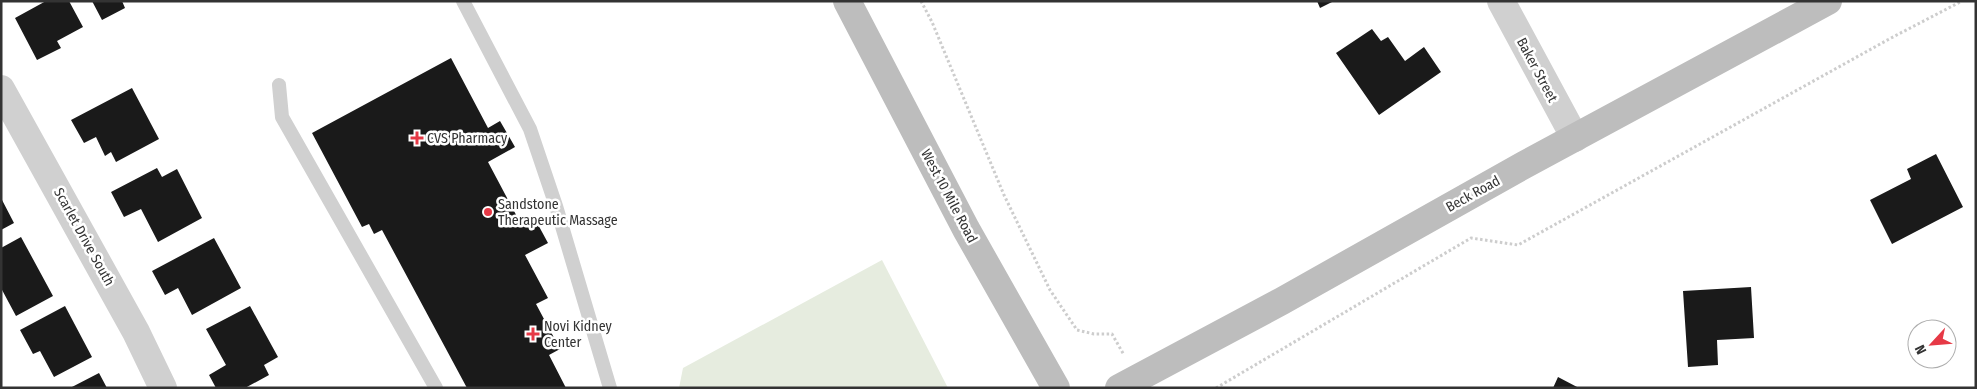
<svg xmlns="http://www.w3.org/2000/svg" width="1977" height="389" font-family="'Fira Sans Condensed',sans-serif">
  <rect width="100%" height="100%" fill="#fff"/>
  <path fill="#e6ecdf" d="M882 260 948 388H679L683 368Z"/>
  <path fill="#1a1a1a" d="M46 1H69L83 27 57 41 61 48 37 60 15 18Z
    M92 1H122L125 8 102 20Z
    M1317 1H1334L1320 8Z
    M1372 29 1381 41 1388 37 1405 61 1424 47 1441 72 1379 115 1336 53Z
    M451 58 488 128 500 121 515 147 488 162 522 226 535 219 548 243 525 255 548 298 536 304 560 349 549 355 566 388H467L382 230 374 234 369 224 362 227 312 133Z
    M132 88 159 139 116 162 111 152 105 156 96 137 84 143 71 120Z
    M1936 154 1963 207 1892 244 1870 200 1911 179 1907 169Z
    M157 168 162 177 177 169 202 218 158 242 141 209 124 217 111 192Z
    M1 198 14 223 1 230Z
    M21 237 53 296 16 316 1 288V248Z
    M214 238 241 288 192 315 178 288 165 295 152 271Z
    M1751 287 1754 338 1717 340 1718 365 1688 367 1683 291Z
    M65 306 92 357 54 377 40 351 33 354 20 330Z
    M250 306 278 357 264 365 269 375 245 388H216L209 375 226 365 206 329Z
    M99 373 107 388H70Z
    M1558 377 1579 388H1553Z"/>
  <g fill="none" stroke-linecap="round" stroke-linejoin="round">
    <path stroke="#cdcdcd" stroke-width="3" stroke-dasharray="2.5 2.5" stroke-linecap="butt" d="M921 1 932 22 1004 195 1050 290 1077 330 1094 334H1112L1124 355
      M1216 388 1471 238 1518 245 1891 38 1962 1"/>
    <path stroke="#d0d0d0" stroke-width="14" d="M463 1 530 129 556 206 610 388
      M279 85 282 117 436 388"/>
    <path stroke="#d0d0d0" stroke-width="28" d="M1501 1 1575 138
      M1 89 136 332 163 388"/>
    <path stroke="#bdbdbd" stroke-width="28" d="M847 1 966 229 1056 388
      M1119 388 1282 301 1524 165 1828 1"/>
  </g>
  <g fill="#e63946" stroke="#fff" stroke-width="2">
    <path d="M414.5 130.5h5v5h5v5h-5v5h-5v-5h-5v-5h5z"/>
    <circle cx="488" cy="212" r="5"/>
    <path d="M530.5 326.5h5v5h5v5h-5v5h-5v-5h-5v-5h5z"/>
  </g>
  <g text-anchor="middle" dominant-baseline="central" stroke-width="5" stroke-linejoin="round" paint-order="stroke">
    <g font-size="14" fill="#333" stroke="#fff">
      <text transform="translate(1537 70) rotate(62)">Baker Street</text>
      <text transform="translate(1473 194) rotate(-29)">Beck Road</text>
      <text transform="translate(949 196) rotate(62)">West 10 Mile Road</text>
      <text transform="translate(84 237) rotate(61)">Scarlet Drive South</text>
    </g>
    <g font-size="14" fill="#333" stroke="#fff" text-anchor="start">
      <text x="427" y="138">CVS Pharmacy</text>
      <text x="498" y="204">Sandstone<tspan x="498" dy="16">Therapeutic Massage</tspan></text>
      <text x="544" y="326">Novi Kidney<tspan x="544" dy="16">Center</tspan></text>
    </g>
  </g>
  <rect width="1977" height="389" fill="none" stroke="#333333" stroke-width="5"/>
  <g transform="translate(1932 344) rotate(244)"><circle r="24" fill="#ffffff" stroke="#adadad"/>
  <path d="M0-4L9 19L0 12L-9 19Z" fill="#e63946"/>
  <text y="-8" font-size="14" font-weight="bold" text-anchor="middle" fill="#333333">N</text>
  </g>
</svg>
